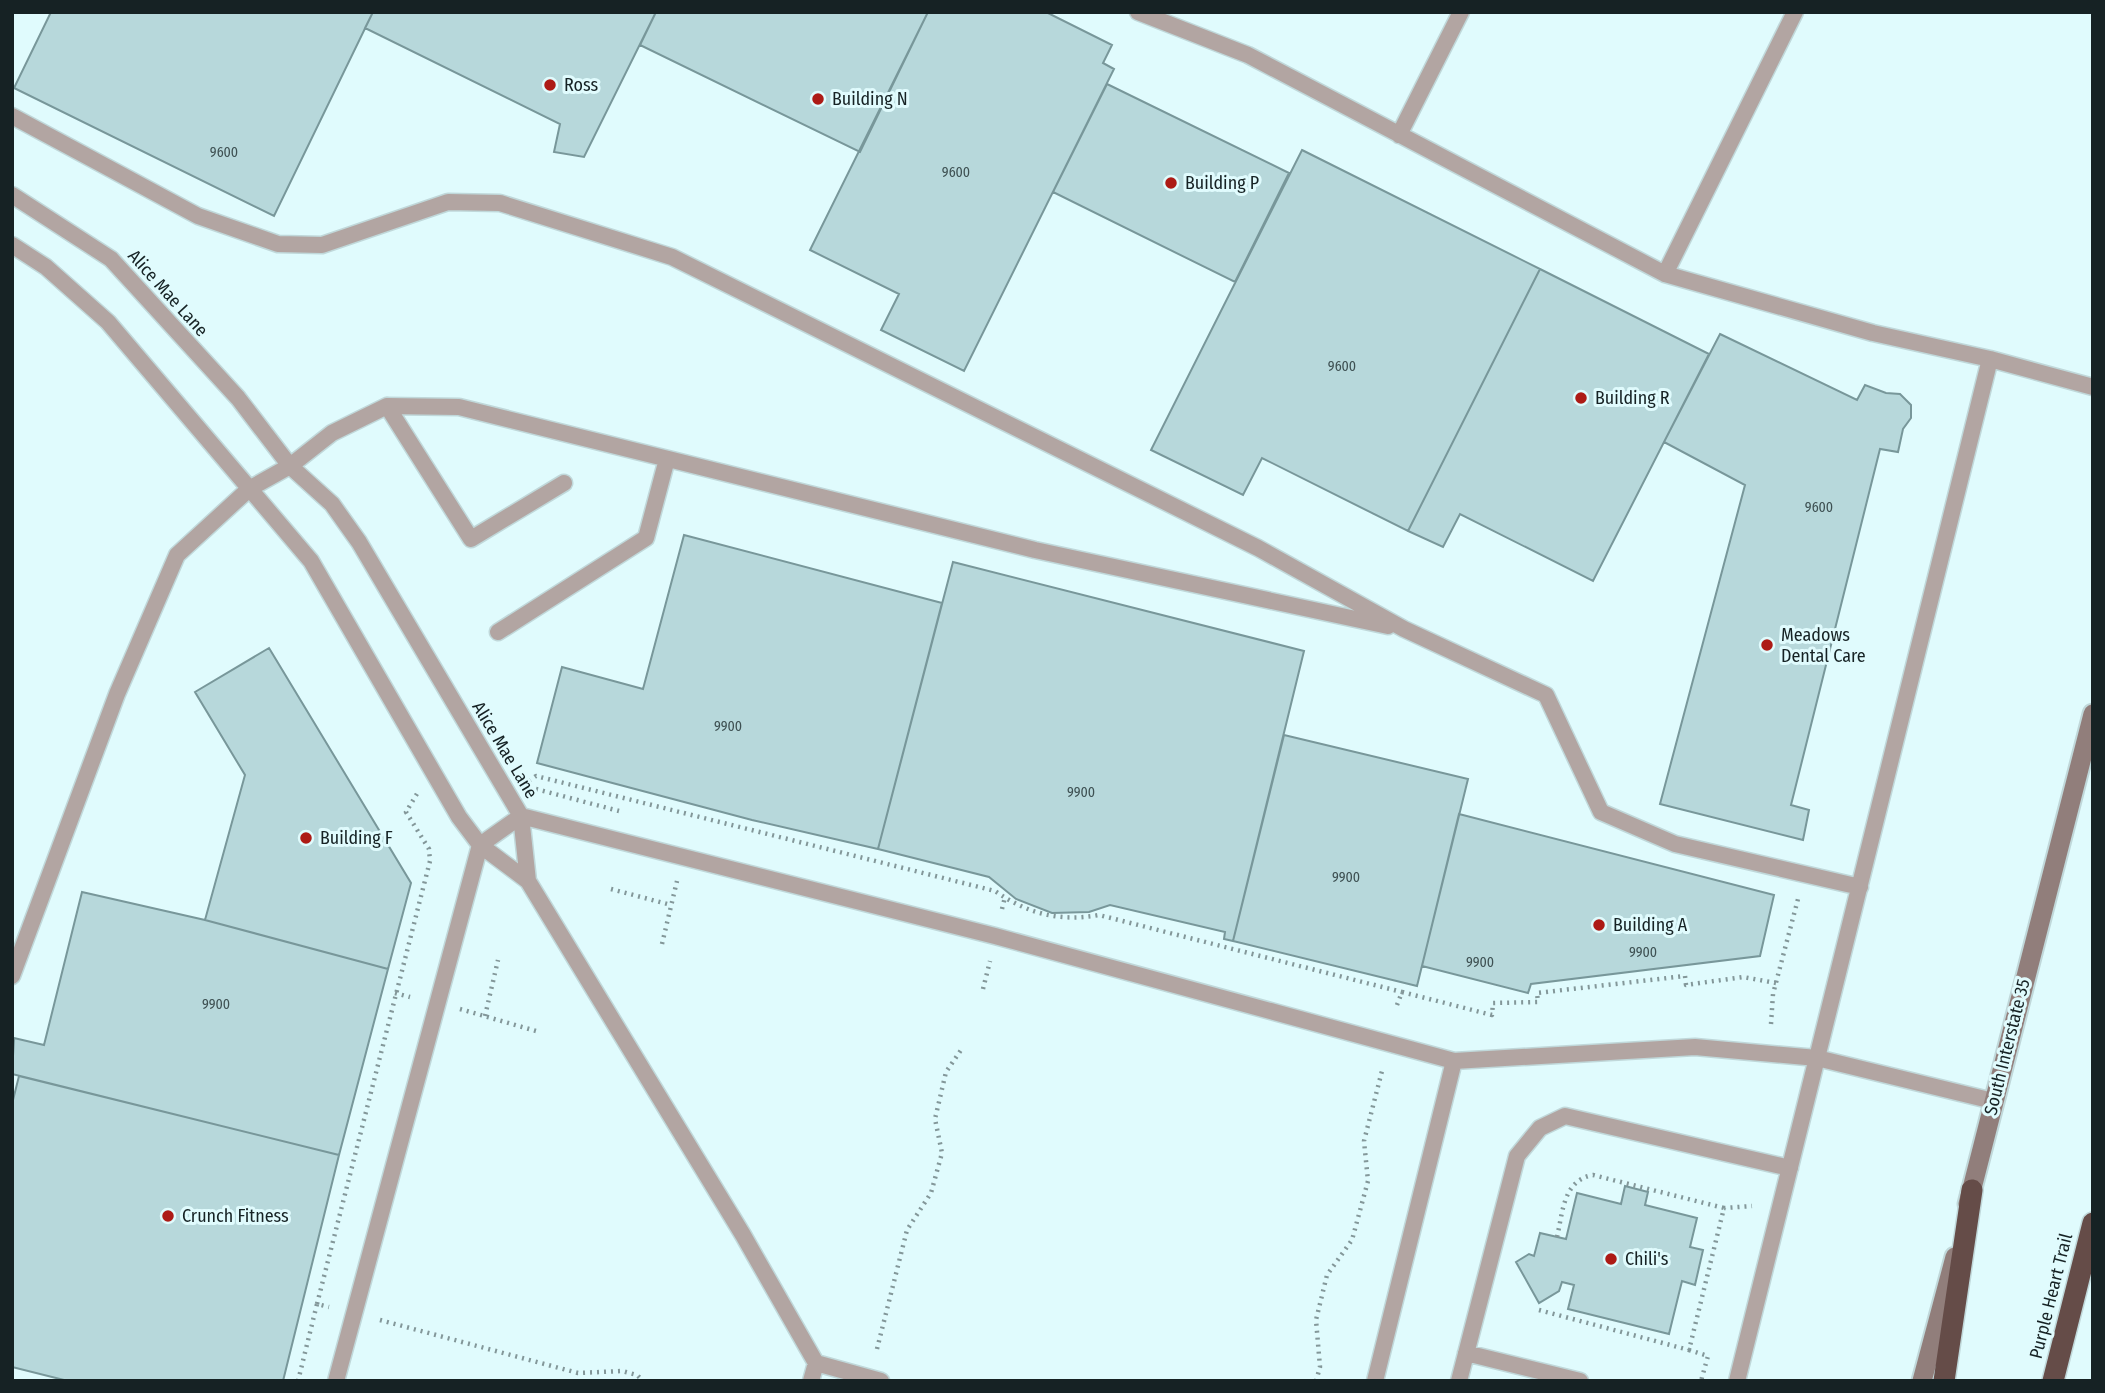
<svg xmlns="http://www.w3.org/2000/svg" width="2105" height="1393" font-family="'Fira Sans Condensed',sans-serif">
  <rect width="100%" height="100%" fill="#e0fbfd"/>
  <path fill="#b7d8db" stroke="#78979a" stroke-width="2" d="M51 12H373L274 216 14 88Z
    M373 12H656L584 157 554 152 560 124 365 28Z
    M656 12H928L860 152 640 45Z
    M928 12H1046L1112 45 1103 63 1114 69 964 371 881 330 899 294 810 250Z
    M1107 84 1289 173 1235 282 1053 192Z
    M1302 150 1540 269 1408 531 1262 458 1243 495 1151 450Z
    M1540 269 1709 354 1593 581 1460 514 1443 547 1408 531Z
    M1720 334 1857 400 1865 385 1886 393 1900 394 1911 405V418L1903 429 1898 452 1880 449 1791 805 1809 810 1803 840 1660 804 1745 485 1664 442Z
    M684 535 942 603 878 849 752 820 537 763 562 667 643 689Z
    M953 562 1304 651 1233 941 1224 939 1225 932 1110 905 1089 912 1052 913 1016 899 989 877 878 849Z
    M269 648 411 883 388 969 205 920 245 775 195 692Z
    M1284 735 1468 779 1417 986 1233 941Z
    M1459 814 1774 895 1760 956 1531 984 1528 993 1422 966Z
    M82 892 205 920 388 969 339 1155 12 1074 14 1038 44 1045Z
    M19 1076 339 1155 283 1381H68L12 1367V1104Z
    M1625 1186 1648 1192 1645 1205 1697 1218 1690 1247 1703 1250 1695 1285 1682 1281 1669 1334 1568 1309 1574 1285 1562 1282 1559 1291 1539 1303 1516 1262 1529 1254 1534 1256 1540 1233 1566 1239 1577 1193 1621 1204Z"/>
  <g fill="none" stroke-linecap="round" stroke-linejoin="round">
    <defs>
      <path id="service" d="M1138 12 1248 55 1665 274 1873 333 1990 359 2093 387
        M12 116 198 216 278 244 322 245 448 202 500 203 672 257 1258 548 1404 629 1546 695 1601 812 1675 844 1860 887
        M1399 135 1461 12
        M12 195 111 259 238 398 290 466 332 504 359 542 521 816 528 881
        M12 245 46 267 108 322 311 561 459 817 480 845 528 881 743 1235 816 1363 881 1381
        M1665 274 1795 12
        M387 406 471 539 564 483
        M498 632 646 538 667 459
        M12 976 117 694 177 555 249 489 290 466 332 433 387 406 459 407 1035 550 1388 626
        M1466 1353 1580 1381
        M336 1381 480 845 521 816 995 936 1454 1061
        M811 1381 816 1363
        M1375 1381 1454 1061 1695 1047 1817 1058 1993 1101
        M1459 1381 1517 1156 1540 1128 1565 1116 1790 1168
        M1737 1381 1990 359"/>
      <path id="secondary" d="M1968 1204 2093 714
        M1922 1381 1955 1257"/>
      <path id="motorway" d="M1944 1381 1972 1190
        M2053 1381 2093 1223"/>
    </defs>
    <use href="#service" stroke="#c0d8da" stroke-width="19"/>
    <use href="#secondary" stroke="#c0d8da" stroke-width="23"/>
    <use href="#motorway" stroke="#c0d8da" stroke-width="24"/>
    <path stroke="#839799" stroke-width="4.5" stroke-dasharray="2 5" stroke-linecap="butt" d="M529 781 536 776 995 891C1028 914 1060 922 1099 915L1402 992
      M536 789 619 811
      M611 889 671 905
      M1002 909 1005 897
      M662 944 677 881
      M983 989 990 961
      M395 993 410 997
      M1397 1005 1402 992 1492 1015 1493 1003 1538 1002 1537 993 1685 976 1686 985 1743 977 1776 983
      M460 1009 536 1031
      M485 1016 498 960
      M1771 1024 1773 994 1798 899
      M1557 1237C1563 1212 1563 1180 1593 1175L1724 1208
      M317 1304 430 861 429 849 406 812 418 792
      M1539 1310 1689 1350 1724 1208 1752 1206
      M380 1320 578 1373 622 1371 637 1375 643 1381
      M877 1349 907 1230 931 1193 942 1153 935 1119 946 1072 961 1050
      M1689 1350 1708 1356 1701 1381
      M298 1381 317 1304 329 1307
      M1316 1381 1320 1367 1316 1320 1327 1275 1352 1240 1368 1181 1364 1141 1383 1067"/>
    <use href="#service" stroke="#b2a5a2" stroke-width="16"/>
    <use href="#secondary" stroke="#917e7b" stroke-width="19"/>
    <use href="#motorway" stroke="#654c48" stroke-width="21"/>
  </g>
  <g fill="#ad1b16" stroke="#e0fbfd" stroke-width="2.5">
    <circle cx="550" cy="85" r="7"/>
    <circle cx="818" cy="99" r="7"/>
    <circle cx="1171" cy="183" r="7"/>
    <circle cx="1581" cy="398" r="7"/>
    <circle cx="1767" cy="645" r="7"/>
    <circle cx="306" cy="838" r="7"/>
    <circle cx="1599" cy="925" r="7"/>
    <circle cx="168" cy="1216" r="7"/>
    <circle cx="1611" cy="1259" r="7"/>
  </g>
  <g text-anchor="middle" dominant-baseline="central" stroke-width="6" stroke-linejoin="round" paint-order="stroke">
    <g font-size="14" fill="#3e5052">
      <text x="224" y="152">9600</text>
      <text x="956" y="172">9600</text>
      <text x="1342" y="366">9600</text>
      <text x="1819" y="507">9600</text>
      <text x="728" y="726">9900</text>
      <text x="1081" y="792">9900</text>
      <text x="1346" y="877">9900</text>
      <text x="1643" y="952">9900</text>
      <text x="1480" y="962">9900</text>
      <text x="216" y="1004">9900</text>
    </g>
    <g font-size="18" fill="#162224" stroke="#e0fbfd" text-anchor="start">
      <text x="564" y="85">Ross</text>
      <text x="832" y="99">Building N</text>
      <text x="1185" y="183">Building P</text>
      <text x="1595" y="398">Building R</text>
      <text x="1781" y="635">Meadows<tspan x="1781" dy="21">Dental Care</tspan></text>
      <text x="320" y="838">Building F</text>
      <text x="1613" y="925">Building A</text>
      <text x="182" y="1216">Crunch Fitness</text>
      <text x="1625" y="1259">Chili's</text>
    </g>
    <g font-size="18" fill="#162224" stroke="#e0fbfd">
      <text transform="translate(168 293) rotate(48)">Alice Mae Lane</text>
      <text transform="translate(505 750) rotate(59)">Alice Mae Lane</text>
      <text transform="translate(2007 1047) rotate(-76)">South Interstate 35</text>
      <text transform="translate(2051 1296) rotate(-76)">Purple Heart Trail</text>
    </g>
  </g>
  <rect width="2105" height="1393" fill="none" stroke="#162224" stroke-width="28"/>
</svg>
